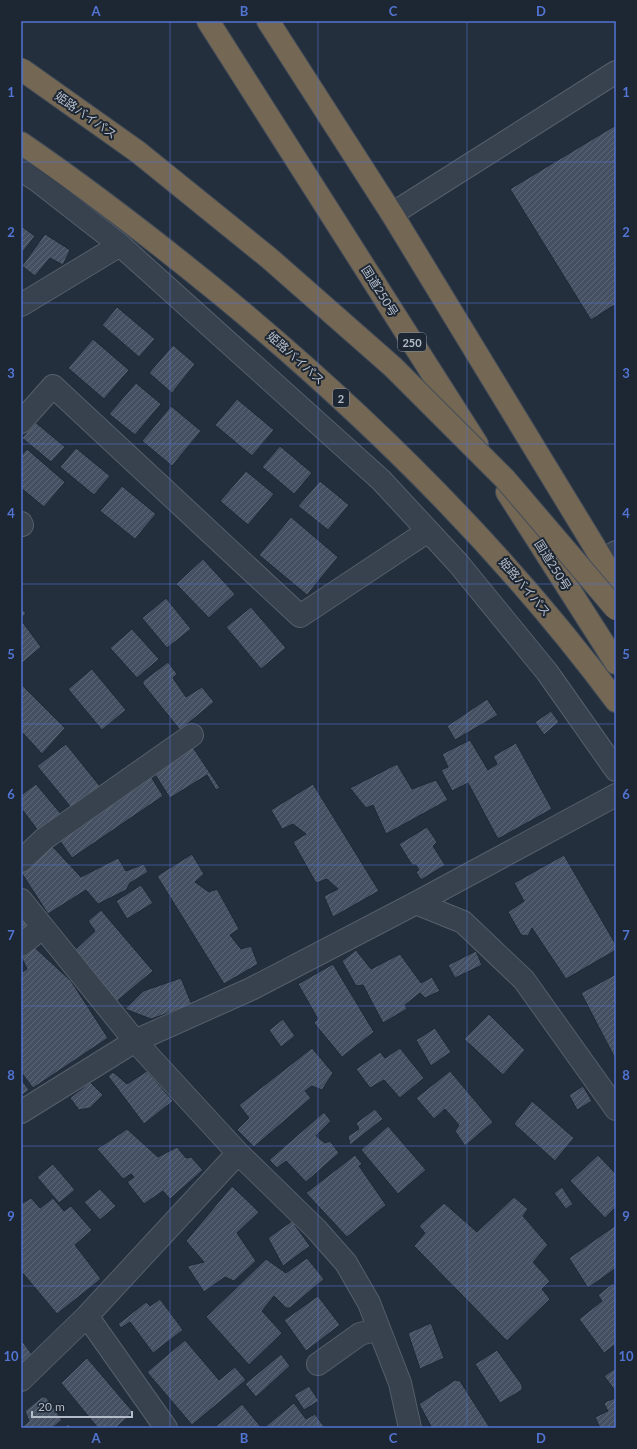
<svg xmlns="http://www.w3.org/2000/svg" width="637" height="1449" font-family="Lato,'Noto Sans JP',sans-serif">
  <defs>
    <pattern id="building-hatch" width="6" height="6" patternUnits="userSpaceOnUse"><rect width="6" height="6" fill="#455162"/><path d="M-1 1l2-2M0 6l6-6M5 7l2-2" fill="none" stroke="#5d6877"/></pattern>
  </defs>
  <rect width="100%" height="100%" fill="#242f3e"/>
  <path fill="url(#building-hatch)" stroke="#1f2835" d="M616 125V304L591 320 510 189Z
    M21 226 35 236 21 254Z
    M45 234 70 250 63 265 50 258 35 276 22 266Z
    M117 307 155 339 139 357 102 325Z
    M93 339 129 370 104 399 68 368Z
    M173 345 195 364 172 393 149 373Z
    M136 383 161 404 135 435 109 414Z
    M237 399 274 430 252 456 215 425Z
    M171 406 201 431 172 466 142 441Z
    M35 422 65 447 51 462 22 438Z
    M280 446 312 473 294 494 262 467Z
    M76 448 110 476 94 495 60 467Z
    M27 449 65 482 44 507 21 488V456Z
    M246 471 274 494 248 525 220 501Z
    M320 481 349 505 328 530 298 506Z
    M122 486 156 514 135 539 100 511Z
    M291 517 338 557 307 595 259 555Z
    M203 559 235 594 209 618 176 584Z
    M166 598 191 629 167 648 142 618Z
    M251 607 286 648 261 669 226 627Z
    M21 609 26 613 21 619Z
    M21 620 41 647 21 664Z
    M132 629 159 659 137 678 110 648Z
    M168 662 177 674 173 678 186 697 202 687 214 702 180 730 143 684V681Z
    M92 669 126 710 102 730 68 689Z
    M21 684 65 728 42 754 21 731Z
    M487 699 498 715 455 740 447 726Z
    M551 711 559 722 544 735 535 722Z
    M470 740 488 770 497 764 493 756 516 743 552 809 498 839 468 783 452 791 441 770 448 767 442 754Z
    M66 744 103 790 74 811 37 766Z
    M192 746 220 788 216 790 207 775 170 798 154 773Z
    M397 764 412 789 436 780 448 800 386 834 373 805 366 808 350 788Z
    M150 775 163 796 72 858 60 841Z
    M36 784 61 814 39 832 21 808V795Z
    M313 784 379 891 333 917 324 896 338 889 327 879 316 883 293 842 306 834 293 824 282 829 271 810Z
    M427 827 437 842 433 846 445 865 421 880 416 872 419 870 416 865H412L399 844Z
    M52 846 81 877 118 858 126 871 144 864 148 872 130 883 126 890 98 904 86 890 48 914 21 872Z
    M192 854 204 874 195 882 209 892 217 889 239 929 230 935 241 949 251 946 258 964 224 984 157 876Z
    M564 855 616 945V950L566 979 532 928 528 936 521 935 508 912 524 901 514 883Z
    M141 885 153 903 127 919 116 901Z
    M101 910 153 971 116 1002 74 951 95 931 88 921Z
    M21 912 32 927 21 935Z
    M32 945 71 981 108 1038 33 1088 21 1072V973L27 969 21 956Z
    M356 950 371 969 400 954 421 983 432 977 440 991 425 998 420 993 405 1005 407 1009 383 1023 363 985 356 986 342 961Z
    M476 951 482 965 455 978 448 965Z
    M333 964 374 1032 342 1057 314 1023 318 1019 298 984Z
    M616 974V1060L581 993Z
    M181 978 192 1005 151 1019 125 1009 143 991Z
    M489 1014 525 1050 503 1075 464 1039Z
    M283 1019 295 1036 281 1047 269 1030Z
    M435 1028 451 1052 431 1066 416 1040Z
    M312 1048 333 1073 322 1090 312 1086 305 1091 311 1098 254 1147 237 1130 249 1118 239 1105Z
    M400 1048 424 1078 400 1098 384 1080 370 1088 356 1069 380 1052 385 1058Z
    M147 1071 173 1101 144 1124 108 1076 113 1072 127 1084Z
    M450 1071 493 1122 465 1146 455 1131 459 1125 445 1109 434 1119 416 1098Z
    M21 1079 29 1090 21 1096Z
    M90 1082 103 1095 90 1108 79 1110 70 1098Z
    M583 1086 592 1101 577 1110 569 1095Z
    M532 1101 574 1138 555 1161 514 1124Z
    M375 1109 383 1119 350 1145 348 1136 359 1129 356 1123Z
    M324 1112 331 1121 316 1136 325 1143 330 1141 339 1153 306 1182 286 1161 277 1168 269 1160Z
    M388 1126 426 1170 398 1194 361 1150Z
    M127 1129 158 1157 177 1147 186 1158 191 1157 203 1170 170 1199 163 1191 144 1204 127 1182 134 1177 131 1174 123 1179 97 1149Z
    M355 1155 362 1164 359 1166 386 1205 347 1237 306 1193Z
    M598 1155 616 1174V1207L605 1218 570 1181Z
    M53 1164 75 1190 59 1203 37 1177Z
    M232 1186 259 1212 237 1233 256 1261 234 1281 225 1277 204 1292 187 1266 204 1262 186 1241Z
    M562 1187 573 1204 566 1209 554 1193Z
    M100 1189 116 1206 100 1220 84 1202Z
    M514 1197 528 1209 523 1216 548 1245 533 1262 550 1281 542 1289 550 1299 507 1341 414 1246 425 1233 419 1226 444 1203 477 1232Z
    M31 1198 40 1208 53 1198 64 1211 71 1206 92 1230 75 1245 101 1279 57 1314 21 1271V1204Z
    M292 1221 310 1246 283 1266 268 1238Z
    M616 1225V1268L588 1288 569 1258Z
    M307 1258 324 1279 290 1308H286L274 1296 262 1311 282 1333 249 1365 206 1317 266 1259 286 1273Z
    M613 1283 616 1287V1344L604 1353 579 1319 602 1301 598 1295Z
    M318 1296 340 1325 306 1351 284 1320Z
    M160 1299 183 1330 153 1353 130 1322 121 1328 118 1324 146 1302 150 1306Z
    M431 1323 444 1358 420 1369 408 1333Z
    M185 1340 219 1380 235 1367 246 1380 192 1425 147 1372Z
    M23 1342 33 1356 21 1366V1343Z
    M497 1350 522 1385V1390L500 1403 475 1364Z
    M281 1354 290 1366 256 1397 245 1384Z
    M87 1358 133 1412 116 1428H98L61 1383Z
    M616 1368V1392L604 1376Z
    M455 1380 460 1381 490 1428H432L419 1404Z
    M309 1386 319 1401 304 1410 294 1395Z
    M42 1397H46L62 1420 52 1428H21L29 1421 25 1411Z
    M616 1398V1428H600L595 1417 608 1411 604 1404 607 1401Z
    M294 1403 306 1419 315 1414 325 1428H267L266 1426Z
    M242 1404 261 1427 260 1428H214Z
    M68 1424 71 1428H63Z"/>
  <g fill="none" stroke-linecap="round" stroke-linejoin="round">
    <defs>
      <path id="minor" d="M21 170 38 181 120 245 381 480 458 563 547 672 616 770
        M392 214 616 72
        M21 305 120 245
        M21 422 53 386 300 616 428 531
        M21 523 22 525
        M603 560 616 552
        M21 861 44 839 192 735
        M21 900 135 1041 238 1153 316 1229 346 1263 369 1303 400 1383 410 1428
        M416 903 463 922 524 980 616 1109
        M21 945 43 927
        M21 1112 135 1041 251 989 416 903 616 795
        M87 1316 166 1428
        M318 1364 360 1334 379 1329
        M21 1380 87 1316 238 1153"/>
      <path id="highway" d="M208 21 477 444
        M268 21 392 214 616 582
        M21 143C91 191 158 243 224 297 369 417 503 549 616 701
        M507 492 616 663"/>
    </defs>
    <use href="#minor" stroke="#565f6c" stroke-width="24"/>
    <use href="#highway" stroke="#434c59" stroke-width="24"/>
    <use href="#minor" stroke="#38414e" stroke-width="22"/>
    <use href="#highway" stroke="#746855" stroke-width="22"/>
    <defs>
      <path id="highway-bridge" d="M21 69 138 152 269 258 393 367 505 479 616 609"/>
    </defs>
    <use href="#highway-bridge" stroke="#434c59" stroke-width="24" stroke-linecap="butt"/>
    <use href="#highway-bridge" stroke="#746855" stroke-width="22"/>
  </g>
  <path fill="none" stroke="#5274d3" stroke-width="1" stroke-opacity="0.55" d="M170 21V1428M318 21V1428M467 21V1428M21 162H616M21 303H616M21 444H616M21 584H616M21 724H616M21 865H616M21 1006H616M21 1146H616M21 1286H616"/>
  <g text-anchor="middle" dominant-baseline="central" stroke-width="4" stroke-linejoin="round" paint-order="stroke">
    <g fill="#1d2633" stroke="#878f9c" stroke-width="1">
      <rect x="398" y="333" width="28" height="18" rx="3"/>
      <rect x="333" y="389" width="16" height="18" rx="3"/>
    </g>
    <g font-size="11" font-weight="bold" fill="#b4bcc9">
      <text x="412" y="342">250</text>
      <text x="341" y="398">2</text>
    </g>
    <g font-size="12" fill="#b4bcc9" stroke="#1d2633">
      <text transform="translate(86 115) rotate(35)">姫路バイパス</text>
      <text transform="translate(380 291) rotate(58)">国道250号</text>
      <text transform="translate(296 358) rotate(42)">姫路バイパス</text>
      <text transform="translate(553 565) rotate(58)">国道250号</text>
      <text transform="translate(525 587) rotate(50)">姫路バイパス</text>
    </g>
  </g>
  <rect width="637" height="1449" fill="none" stroke="#1d2633" stroke-width="44"/>
  <path d="M32 1411v6h100v-6" fill="none" stroke="#b4bcc9" stroke-width="2"/>
  <text x="38" y="1411" font-size="12" fill="#b4bcc9" stroke="#1d2633" stroke-width="3" paint-order="stroke">20 m</text>
  <rect x="22" y="22" width="593" height="1405" fill="none" stroke="#5274d3" stroke-width="1.5"/>
  <g font-size="13" text-anchor="middle" font-weight="bold" fill="#5274d3">
    <text x="96" y="16">A</text>
    <text x="244" y="16">B</text>
    <text x="393" y="16">C</text>
    <text x="541" y="16">D</text>
    <text x="11" y="97">1</text>
    <text x="626" y="97">1</text>
    <text x="11" y="237">2</text>
    <text x="626" y="237">2</text>
    <text x="11" y="378">3</text>
    <text x="626" y="378">3</text>
    <text x="11" y="518">4</text>
    <text x="626" y="518">4</text>
    <text x="11" y="659">5</text>
    <text x="626" y="659">5</text>
    <text x="11" y="799">6</text>
    <text x="626" y="799">6</text>
    <text x="11" y="940">7</text>
    <text x="626" y="940">7</text>
    <text x="11" y="1080">8</text>
    <text x="626" y="1080">8</text>
    <text x="11" y="1221">9</text>
    <text x="626" y="1221">9</text>
    <text x="11" y="1361">10</text>
    <text x="626" y="1361">10</text>
    <text x="96" y="1443">A</text>
    <text x="244" y="1443">B</text>
    <text x="393" y="1443">C</text>
    <text x="541" y="1443">D</text>
  </g>
</svg>
